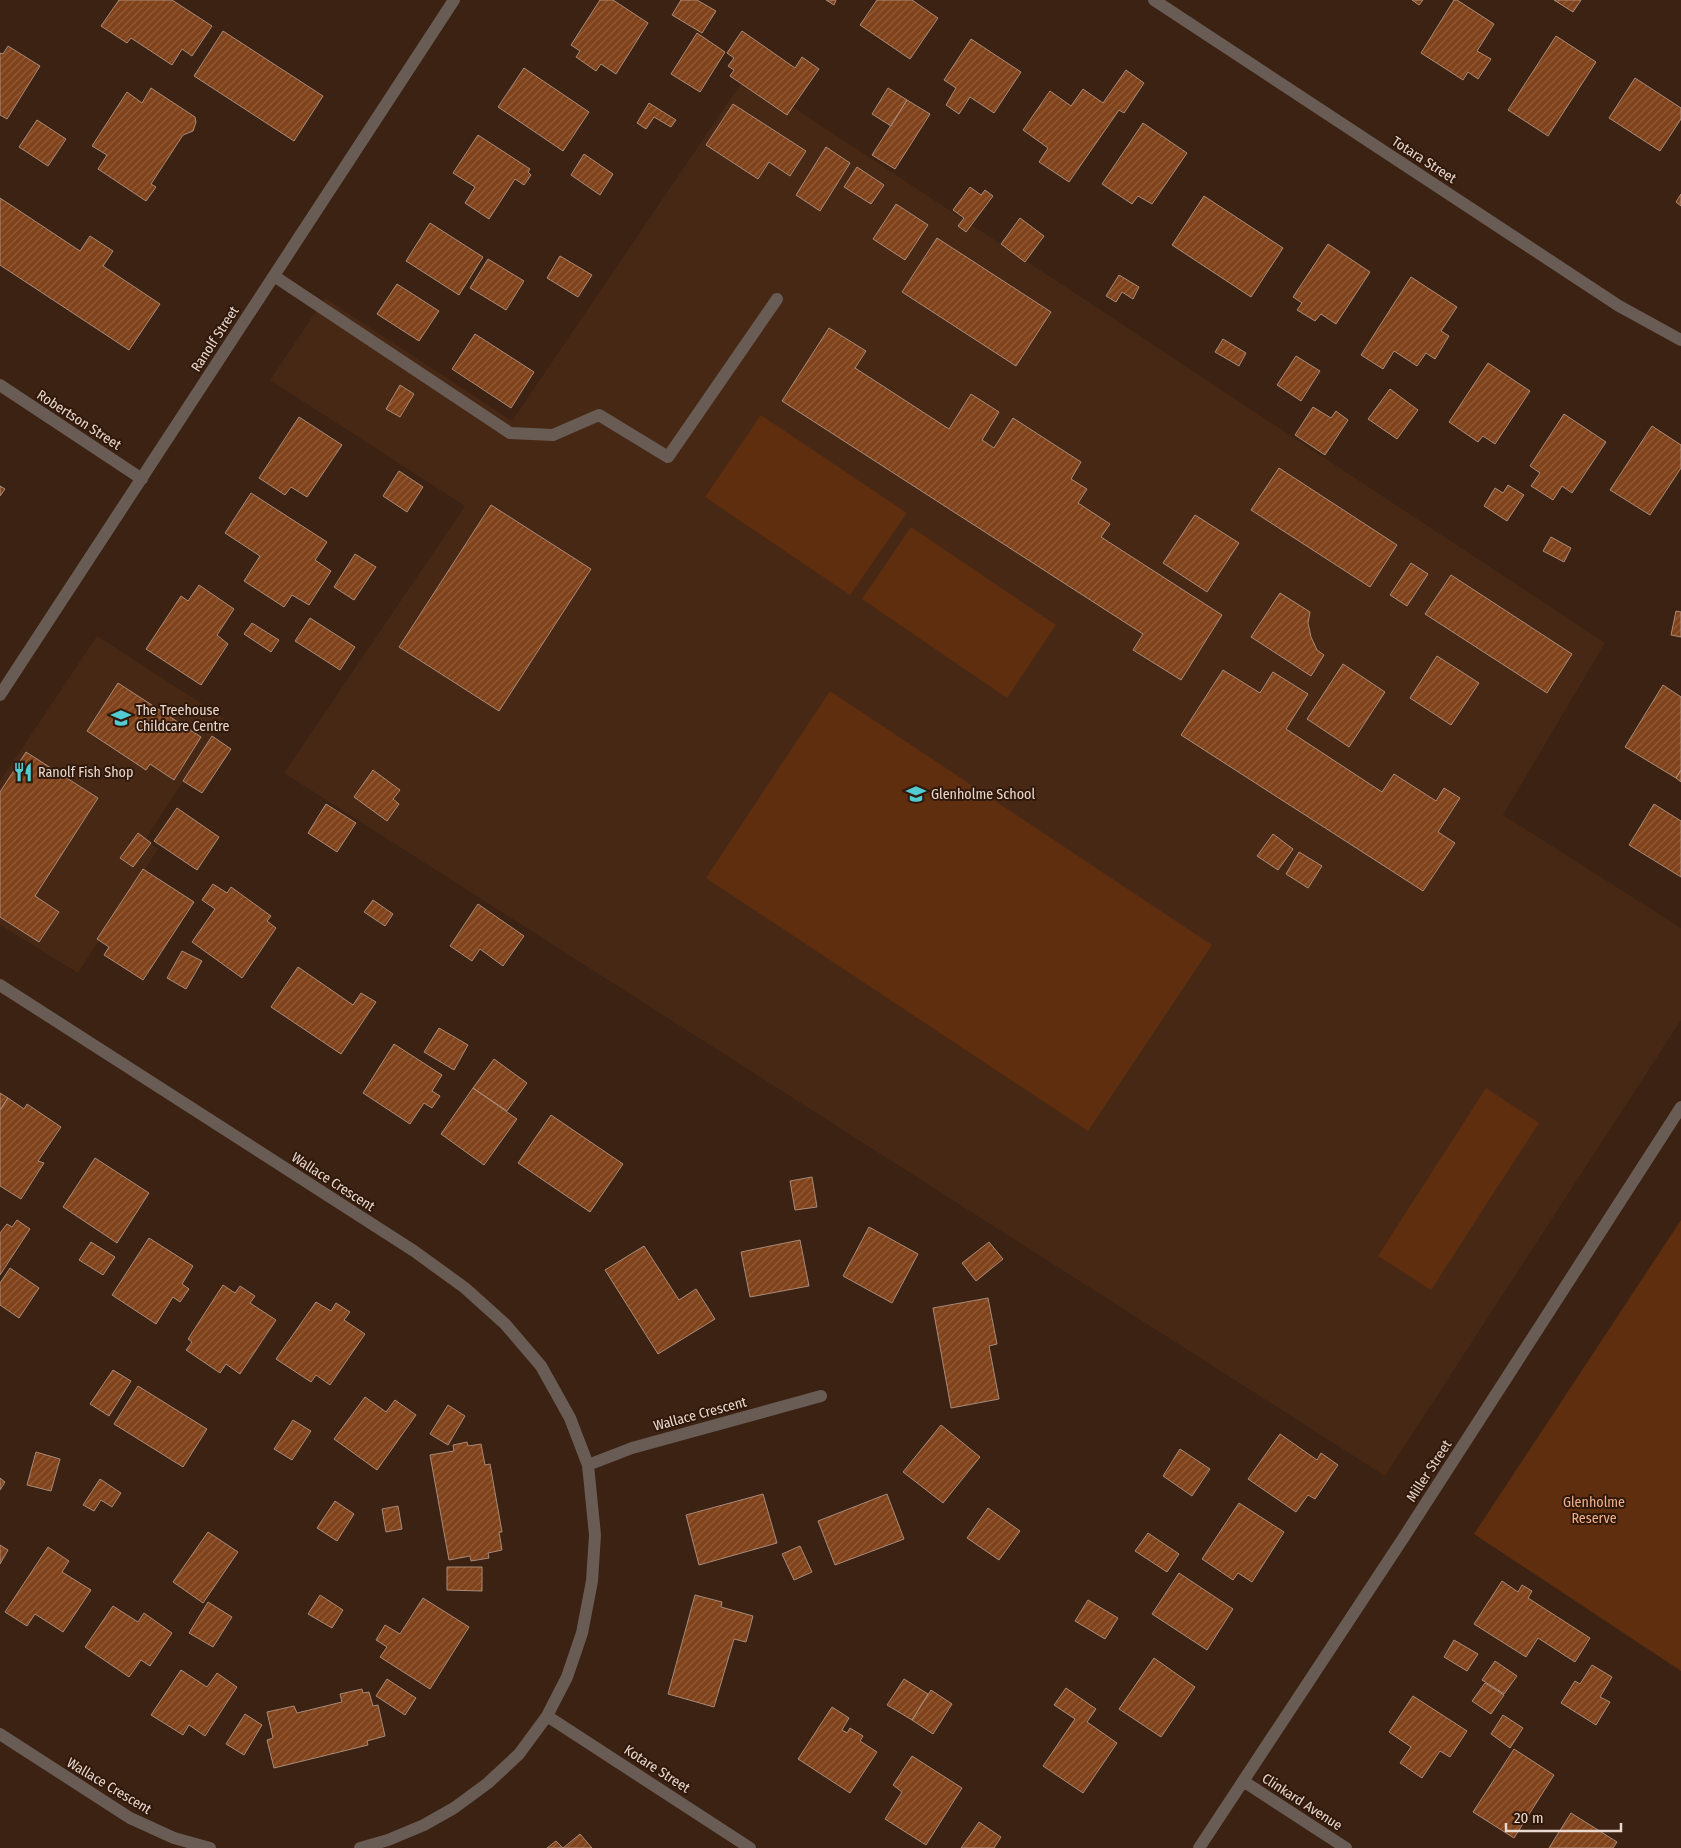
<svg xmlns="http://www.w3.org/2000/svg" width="1681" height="1848" font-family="'Fira Sans Condensed',sans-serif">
  <defs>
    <pattern id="building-hatch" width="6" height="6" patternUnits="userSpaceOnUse" patternTransform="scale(1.25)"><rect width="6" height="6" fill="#80421a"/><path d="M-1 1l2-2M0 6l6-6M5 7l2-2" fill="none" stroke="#925d3a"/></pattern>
  </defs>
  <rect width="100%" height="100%" fill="#3b2213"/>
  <path fill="#472815" d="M746 76 1605 643 1503 815 1681 928V1020L1385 1476 284 773 465 506 270 380 325 298 512 421Z
    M97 636 224 718 145 840 158 849 78 973 0 925V781Z"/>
  <path fill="#5e2e0f" d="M761 415 907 513 850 595 705 497Z
    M911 527 1056 625 1007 698 862 599Z
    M830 691 1212 945 1088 1131 706 878Z
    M1486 1088 1539 1123 1431 1290 1378 1256Z
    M1681 1220V1671L1474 1534Z"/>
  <path fill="url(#building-hatch)" stroke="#a98a79" d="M119 0H172L212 26 192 56 182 49 172 65 131 38 127 43 101 26Z
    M600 0H613L648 23 616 74 601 64 596 71 576 57 580 51 571 45Z
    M681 0H697L716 11 702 33 672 15Z
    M826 0H836L834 5Z
    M877 0H912L938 18 910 59 860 25Z
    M1412 0H1423L1419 5Z
    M1454 0H1457L1494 24 1477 51 1491 59 1478 79 1468 72 1463 80 1421 53Z
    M1554 0H1581L1573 12Z
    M223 31 323 96 294 141 194 76Z
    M742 31 795 68 802 57 819 69 787 115 730 76 734 70 728 66 734 58 727 53Z
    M697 33 725 52 700 92 671 74Z
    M1556 36 1596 62 1548 136 1508 110Z
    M971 39 1021 72 994 113 970 97 959 114 946 105 956 88 944 80Z
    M8 46 40 66 7 119 0 115V53L3 54Z
    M524 68 589 112 563 151 498 107Z
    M1126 70 1144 83 1124 113 1119 110 1069 182 1039 162 1048 148 1023 130 1050 91 1071 106 1083 89 1103 103Z
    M1635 78 1681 108V119L1660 151 1609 118Z
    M151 88 195 117 196 122 193 131 183 135 151 184 156 187 146 201 98 169 107 155 92 146 127 92 142 103Z
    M888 88 907 100 891 126 872 114Z
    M907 100 930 114 895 169 872 155Z
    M649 103 676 120 671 127 654 117 646 129 637 123Z
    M733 104 806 151 790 176 769 162 758 179 706 145Z
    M37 120 66 139 48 166 19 147Z
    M1143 123 1187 153 1152 204 1138 196 1132 204 1102 184Z
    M478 135 530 169 528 172 531 175 524 185 515 179 489 219 465 203 475 187 453 173Z
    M826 147 850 163 820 211 796 195Z
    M584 154 613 174 600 195 571 175Z
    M857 167 884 185 871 204 844 187Z
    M970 187 981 195 985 190 993 196 966 232 958 226 964 218 953 210Z
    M1681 194V206L1676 202Z
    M1204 196 1283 248 1251 297 1172 245Z
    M0 198 80 251 90 236 113 251 103 266 160 304 129 350 0 265Z
    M896 204 928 225 905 260 873 239Z
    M1020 218 1044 236 1025 262 1001 244Z
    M430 223 483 257 459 295 406 261Z
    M937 238 1051 312 1016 366 902 292Z
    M1328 244 1370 272 1336 324 1321 314 1315 321 1297 310 1302 303 1293 297Z
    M560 256 592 275 578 297 547 278Z
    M488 259 524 281 506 310 470 288Z
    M1119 275 1139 287 1133 299 1122 292 1116 302 1106 296Z
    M1411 277 1457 307 1441 331 1449 336 1435 359 1426 353 1417 366 1394 351 1383 369 1361 355Z
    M397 284 439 311 419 341 377 314Z
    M829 328 866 351 855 368 949 429 971 394 999 412 982 440 994 448 1013 418 1081 462 1071 479 1087 489 1078 503 1110 524 1101 537 1222 615 1181 680 1133 650 1143 634 782 401Z
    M475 334 534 372 511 408 452 369Z
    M1223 339 1246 353 1239 366 1215 352Z
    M1296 356 1320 371 1301 401 1277 385Z
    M1488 363 1530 391 1495 444 1483 436 1478 442 1449 422Z
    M400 385 414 394 400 417 386 409Z
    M1390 389 1418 410 1397 439 1368 419Z
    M1313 407 1331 418 1336 411 1348 420 1325 455 1295 435Z
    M1564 414 1606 442 1572 493 1562 486 1553 500 1531 486 1540 473 1530 466Z
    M299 417 342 445 307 497 291 487 285 495 259 478Z
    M1652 426 1681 445V468L1650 515 1610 490Z
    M1279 468 1397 545 1370 587 1251 510Z
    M399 471 423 487 407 512 383 496Z
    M1508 485 1524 495 1507 521 1484 506 1495 488 1503 493Z
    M0 486 5 489 0 496Z
    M251 493 327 542 315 560 331 571 309 605 292 595 284 607 244 581 260 556 225 533Z
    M491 505 591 569 499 711 399 647Z
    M1195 515 1239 543 1207 592 1163 563Z
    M1551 537 1571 548 1564 562 1543 551Z
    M355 554 376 567 354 600 334 587Z
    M1411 563 1428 574 1407 606 1390 595Z
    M1451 575 1572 654 1547 693 1425 614Z
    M199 585 234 609 217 635 228 644 201 685 146 649 181 596 188 601Z
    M1280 593 1310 612 1308 623 1311 637 1317 650 1324 655 1311 676 1251 637Z
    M1676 611 1681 612V637L1671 635Z
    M310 618 355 647 340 670 295 641Z
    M252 623 279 640 271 652 244 634Z
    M1437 656 1479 683 1451 725 1410 698Z
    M1343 664 1385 692 1349 747 1307 719Z
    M1223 670 1260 693 1273 672 1308 694 1286 729 1382 792 1394 774 1436 801 1444 788 1460 798 1438 832 1455 843 1423 891 1181 735Z
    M118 683 201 737 174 780 150 764 146 770 87 731Z
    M1663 685 1681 697V770L1676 778 1625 747Z
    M212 736 231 749 202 793 183 781Z
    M26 752 98 798 35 896 59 912 39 942 0 917V792Z
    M373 770 400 790 393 799 399 804 387 821 354 797Z
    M1681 770V782L1676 778Z
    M326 804 356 823 337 852 308 833Z
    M1654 804 1681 821V877L1629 845Z
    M177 808 219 837 197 870 154 841Z
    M138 833 151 843 133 867 120 858Z
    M1273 834 1293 849 1278 870 1257 856Z
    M1299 852 1322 866 1308 888 1286 874Z
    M143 869 194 902 143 980 104 955 109 947 97 939Z
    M213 884 227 893 231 887 271 916 267 921 276 928 242 978 192 942 215 909 202 900Z
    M373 900 393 914 385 926 364 912Z
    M478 904 524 936 503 966 480 949 472 961 450 946Z
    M182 951 202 961 186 989 167 978Z
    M298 967 353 1005 361 993 376 1002 341 1054 271 1007Z
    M439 1028 468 1045 454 1070 424 1052Z
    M394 1044 442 1075 432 1091 440 1096 432 1108 424 1103 410 1124 363 1093Z
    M494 1059 527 1083 507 1111 473 1088Z
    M473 1088 517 1119 484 1165 441 1134Z
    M0 1093 8 1098 0 1110Z
    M8 1098 24 1109 27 1104 61 1127 38 1161 44 1163 21 1199 0 1186V1110Z
    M551 1115 623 1164 590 1212 518 1163Z
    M95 1158 149 1193 117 1243 63 1207Z
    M812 1177 817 1207 795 1210 790 1181Z
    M17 1220 30 1229 0 1275V1233L7 1224 12 1227Z
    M869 1227 918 1254 892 1303 843 1276Z
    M149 1238 193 1266 182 1284 189 1289 180 1302 173 1297 156 1324 112 1295Z
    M800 1240 809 1286 750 1297 741 1252Z
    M91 1242 115 1257 103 1275 79 1260Z
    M989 1242 1003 1259 976 1281 962 1263Z
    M644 1246 679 1300 696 1289 715 1319 658 1354 605 1270Z
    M10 1268 39 1288 19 1318 0 1305V1283Z
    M223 1285 235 1293 240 1286 255 1296 250 1303 276 1320 240 1374 226 1364 220 1373 186 1350 192 1342 188 1339Z
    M988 1298 997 1344 989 1346 999 1399 951 1408 933 1308Z
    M316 1302 331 1311 336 1303 350 1312 344 1320 365 1334 330 1385 316 1375 311 1382 276 1359Z
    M113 1370 131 1381 109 1416 90 1404Z
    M138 1386 207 1429 183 1467 114 1424Z
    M365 1397 386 1412 395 1400 416 1415 377 1470 334 1439Z
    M448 1405 465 1416 448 1445 430 1434Z
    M293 1420 311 1431 292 1460 274 1449Z
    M941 1425 980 1457 943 1503 903 1472Z
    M1280 1434 1317 1460 1321 1453 1338 1465 1315 1499 1308 1495 1296 1512 1248 1479Z
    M467 1442 468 1446 481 1444 485 1465 490 1464 502 1532H499L502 1550 488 1553 489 1558 471 1561 470 1556 449 1560 430 1455 454 1451 453 1445Z
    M1180 1449 1210 1469 1192 1496 1163 1476Z
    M36 1452 60 1459 51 1491 27 1485Z
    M0 1478 5 1482 0 1490Z
    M100 1479 121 1493 112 1507 101 1500 94 1511 83 1505Z
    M763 1494 777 1543 699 1565 686 1515Z
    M887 1494 904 1539 835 1565 818 1521Z
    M335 1501 354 1514 337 1541 317 1528Z
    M1239 1503 1284 1532 1252 1582 1238 1573 1233 1580 1202 1559Z
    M398 1506 402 1529 386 1532 382 1509Z
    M988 1508 1020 1531 999 1560 967 1538Z
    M208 1532 238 1552 203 1603 173 1582Z
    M1148 1533 1179 1554 1167 1572 1135 1551Z
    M0 1545 8 1550 0 1564Z
    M800 1546 812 1572 794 1580 782 1554Z
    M48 1547 69 1561 62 1572 91 1590 63 1632 35 1614 27 1626 5 1612Z
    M447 1567H482V1591L447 1590Z
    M1179 1573 1233 1609 1207 1650 1152 1614Z
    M1502 1581 1518 1592 1522 1585 1532 1591 1528 1598 1590 1638 1575 1662 1538 1638 1526 1657 1474 1624Z
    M320 1595 343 1610 332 1628 308 1614Z
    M695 1595 722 1602 721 1607 753 1616 746 1642 734 1639 714 1707 668 1694Z
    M423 1598 469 1627 430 1689 380 1657 387 1647 376 1640 385 1625 400 1634Z
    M1088 1600 1118 1618 1105 1639 1075 1621Z
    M208 1602 232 1617 213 1647 189 1633Z
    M113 1606 138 1622 144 1613 172 1633 150 1666 141 1660 129 1677 85 1647Z
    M1454 1640 1478 1654 1467 1671 1444 1657Z
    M1154 1658 1195 1687 1161 1737 1119 1709Z
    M1495 1661 1517 1676 1504 1694 1482 1680Z
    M1592 1665 1612 1677 1600 1697 1610 1702 1596 1725 1561 1703 1575 1681 1580 1684Z
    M181 1670 207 1687 217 1673 237 1687 205 1736 189 1725 183 1735 151 1715Z
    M387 1679 416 1698 405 1715 376 1696Z
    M904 1679 928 1694 912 1720 887 1705Z
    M1485 1683 1504 1695 1491 1714 1472 1701Z
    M1066 1688 1096 1709 1087 1722 1117 1743 1083 1793 1043 1766 1075 1719 1054 1705Z
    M362 1689 363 1693 369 1692 373 1706 378 1705 385 1736 367 1741 368 1745 274 1768 267 1740 273 1738 267 1712 294 1706 297 1713 342 1702 340 1694Z
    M931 1690 952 1704 933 1734 912 1720Z
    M1413 1696 1467 1731 1450 1757 1440 1751 1422 1778 1400 1763 1411 1747 1389 1732Z
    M832 1707 849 1718 842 1730 847 1733 850 1728 863 1736 860 1741 877 1752 850 1793 798 1759Z
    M245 1714 262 1725 244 1755 226 1744Z
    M1503 1715 1523 1728 1510 1748 1491 1734Z
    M1514 1749 1554 1775 1514 1838 1473 1812Z
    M912 1756 962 1788 926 1845 885 1819 902 1792 893 1785Z
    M1571 1813 1617 1842 1613 1848H1549Z
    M979 1822 1001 1837 994 1848H961Z
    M580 1834 592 1848H563Z
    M556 1841 563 1848H547Z"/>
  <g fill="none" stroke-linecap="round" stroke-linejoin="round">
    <path stroke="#695c55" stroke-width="12" d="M1154 0 1619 306 1681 340
      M274 276 510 433 553 435 599 415 668 457 777 299
      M0 385 142 479
      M0 695 454 0
      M0 985 414 1251 465 1288 505 1324 541 1366 570 1418 588 1465 595 1535 592 1581 582 1633 567 1677 547 1716 519 1754 488 1783 454 1808 424 1825 388 1840 360 1848
      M588 1465 632 1448 821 1396
      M547 1716 750 1848
      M0 1734 130 1818 174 1838 210 1848
      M1243 1781 1346 1848
      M1199 1848 1404 1537 1681 1107"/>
  </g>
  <defs>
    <symbol id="school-bare" viewBox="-9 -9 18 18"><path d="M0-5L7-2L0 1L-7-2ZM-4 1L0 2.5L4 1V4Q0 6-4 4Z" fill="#51ccd3" stroke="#30180a" stroke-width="2.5" paint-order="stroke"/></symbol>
    <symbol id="restaurant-bare" viewBox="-9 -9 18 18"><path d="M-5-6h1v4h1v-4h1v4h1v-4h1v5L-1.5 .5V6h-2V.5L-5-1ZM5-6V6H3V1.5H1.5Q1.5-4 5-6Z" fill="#51ccd3" stroke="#30180a" stroke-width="2.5" paint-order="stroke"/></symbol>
  </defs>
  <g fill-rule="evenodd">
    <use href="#school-bare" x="107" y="704" width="28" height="28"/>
    <use href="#restaurant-bare" x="9" y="758" width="28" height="28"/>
    <use href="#school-bare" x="902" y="780" width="28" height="28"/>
  </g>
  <g text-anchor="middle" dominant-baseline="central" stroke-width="4" stroke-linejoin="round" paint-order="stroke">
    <g font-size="14" fill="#ead9d0" stroke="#30180a">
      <text transform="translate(1424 160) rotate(33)">Totara Street</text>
      <text transform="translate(215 339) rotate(-57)">Ranolf Street</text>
      <text transform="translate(79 420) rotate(33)">Robertson Street</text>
      <text transform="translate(333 1182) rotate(33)">Wallace Crescent</text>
      <text transform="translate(700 1414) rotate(-15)">Wallace Crescent</text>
      <text transform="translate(1429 1471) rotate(-57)">Miller Street</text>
      <text transform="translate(657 1769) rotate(33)">Kotare Street</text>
      <text transform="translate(109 1786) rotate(31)">Wallace Crescent</text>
      <text transform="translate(1302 1802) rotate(33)">Clinkard Avenue</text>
    </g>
    <g font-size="14" fill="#ead9d0" stroke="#30180a" text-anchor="start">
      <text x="136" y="710">The Treehouse<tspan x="136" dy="16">Childcare Centre</tspan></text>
      <text x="38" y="772">Ranolf Fish Shop</text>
      <text x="931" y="794">Glenholme School</text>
    </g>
    <g font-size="14" fill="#f3b08b" stroke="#30180a">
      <text x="1594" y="1502">Glenholme<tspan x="1594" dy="16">Reserve</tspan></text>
    </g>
  </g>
  <path d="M1506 1823v8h115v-8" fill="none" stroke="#ead9d0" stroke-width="2.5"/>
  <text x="1514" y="1823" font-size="15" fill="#ead9d0" stroke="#30180a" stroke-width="4" paint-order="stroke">20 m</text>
</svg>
